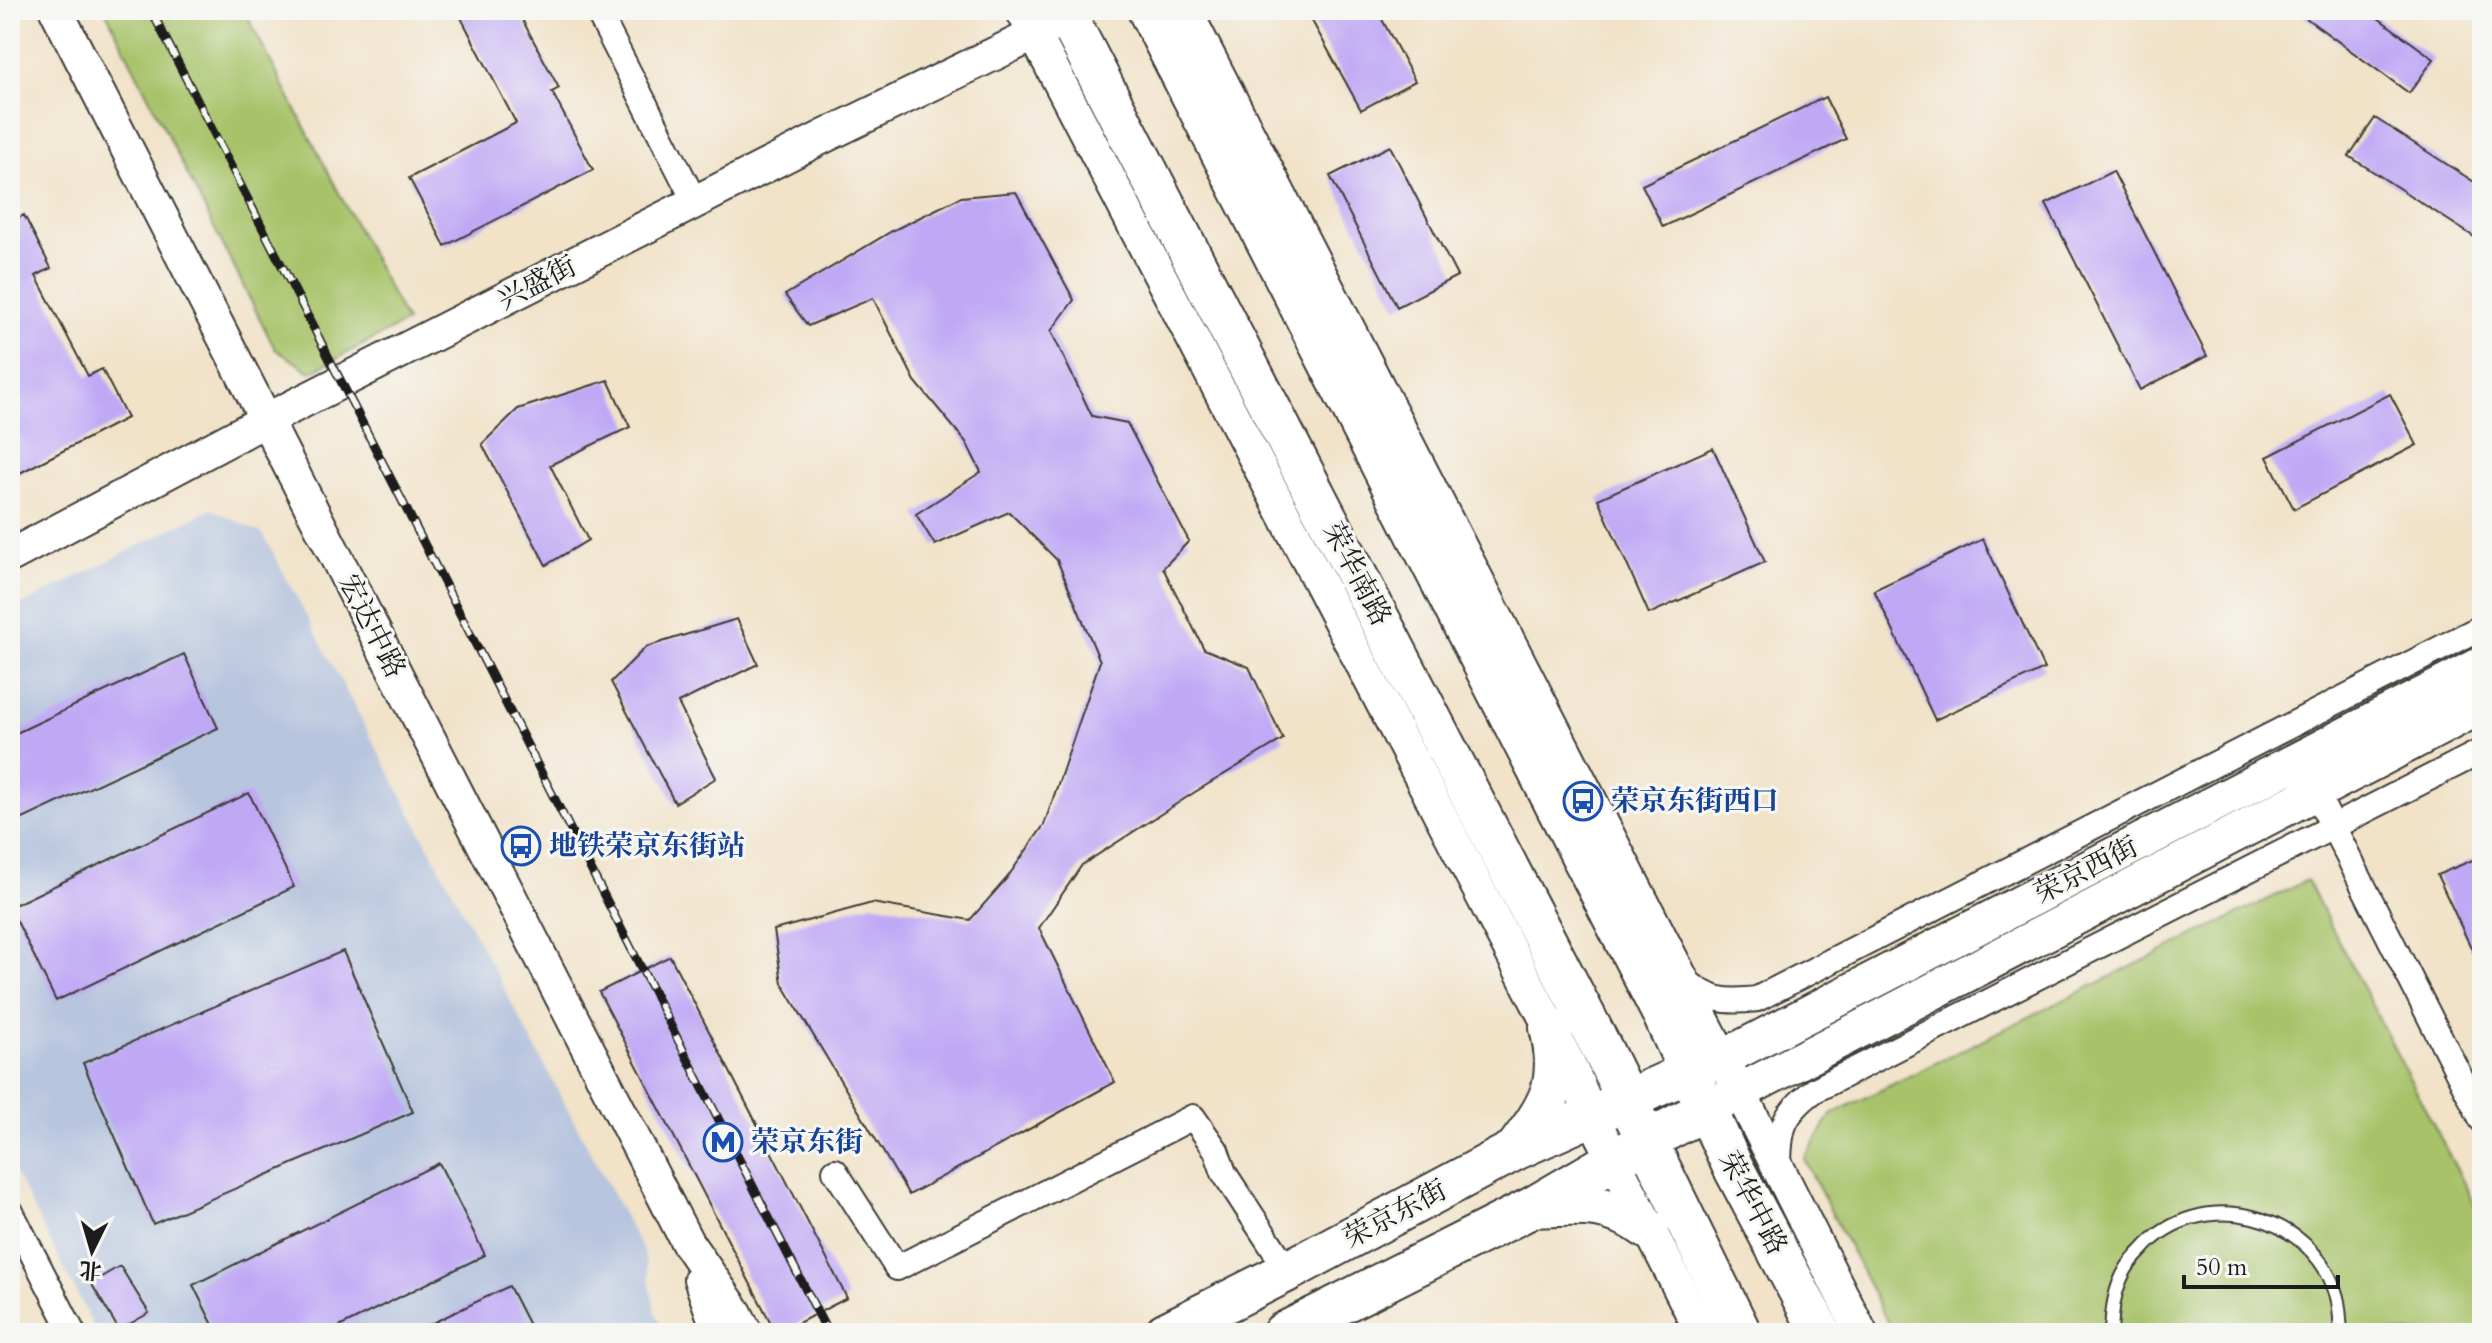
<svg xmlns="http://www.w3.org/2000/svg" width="2492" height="1343" font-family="Cardo,'Noto Serif SC',serif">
  <rect width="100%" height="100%" fill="#f6f6f2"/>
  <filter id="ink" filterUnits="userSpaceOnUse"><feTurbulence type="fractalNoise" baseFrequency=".0125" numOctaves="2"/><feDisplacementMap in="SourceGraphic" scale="16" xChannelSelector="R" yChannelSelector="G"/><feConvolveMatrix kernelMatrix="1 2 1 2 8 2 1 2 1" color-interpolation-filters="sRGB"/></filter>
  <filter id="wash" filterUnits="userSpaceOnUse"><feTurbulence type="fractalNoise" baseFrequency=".006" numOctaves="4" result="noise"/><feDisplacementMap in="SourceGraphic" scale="32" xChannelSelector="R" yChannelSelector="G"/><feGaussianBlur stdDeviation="1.8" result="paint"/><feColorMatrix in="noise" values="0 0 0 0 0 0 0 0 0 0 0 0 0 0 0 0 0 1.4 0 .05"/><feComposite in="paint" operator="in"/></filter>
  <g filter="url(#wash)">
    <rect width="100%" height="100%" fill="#f1e2c8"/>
    <path fill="#b7c5de" d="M211 509 263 534 644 1253 656 1314 666 1333H97L10 1163V611Z"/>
    <path fill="#a7c269" stroke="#626f42" stroke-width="2" d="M105 10H244L406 322 311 372 275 349Z
      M2307 880 2482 1218V1333H1893L1804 1159 1832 1114Z"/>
    <g id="blocks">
      <path fill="#bfa9f5" d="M457 10H517L559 88 552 92 593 170 445 246 409 178 516 123Z
        M1306 10H1377L1415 81 1361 110Z
        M2295 10H2367L2434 59 2409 93Z
        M1825 97 1846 139 1663 227 1642 185Z
        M2375 118 2482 187V242L2349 156Z
        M1390 146 1457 276 1397 307 1330 176Z
        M2113 171 2207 356 2140 390 2046 204Z
        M1016 192 1074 300 1051 331 1092 416 1127 423 1189 541 1163 568 1204 649 1249 667 1283 739 1195 792 1082 865 1039 928 1115 1082 909 1195 782 983 774 930 872 903 970 920 1007 878 1044 825 1100 661 1057 560 1009 512 935 545 916 514 981 472 966 442 915 381 873 298 808 326 785 295 892 231 961 197Z
        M24 215 51 268 36 276 88 376 102 369 127 418 10 478V223Z
        M608 380 630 427 550 465 588 540 546 565 482 444 518 409Z
        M2390 394 2417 445 2294 509 2267 457Z
        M1713 448 1765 562 1649 614 1598 499Z
        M1983 539 2044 669 1935 720 1874 590Z
        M737 619 758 664 678 703 716 778 675 803 611 682 646 647Z
        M184 654 218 728 10 825V736Z
        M249 793 294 887 56 1001 10 907Z
        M2482 856V971L2437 875Z
        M343 951 413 1112 153 1224 83 1063Z
        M670 956 847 1298 779 1333H776L599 992Z
        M439 1163 485 1255 327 1333H217L193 1285Z
        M120 1266 149 1313 119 1330 91 1283Z
        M509 1286 533 1333H412Z"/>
    </g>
  </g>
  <g filter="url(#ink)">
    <use href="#blocks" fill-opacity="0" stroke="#3c3a36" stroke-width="2"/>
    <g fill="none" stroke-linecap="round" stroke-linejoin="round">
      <defs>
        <path id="service" d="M10 1317 19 1333
          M2111 1333C2112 1310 2114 1289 2126 1269 2130 1262 2136 1256 2142 1250 2199 1184 2314 1212 2337 1297 2340 1308 2340 1321 2341 1333"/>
        <path id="minor" d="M597 10 695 202
          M2315 791 2482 1120
          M1685 980C1710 1001 1725 1003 1757 999L2482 627
          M1779 1169C1779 1129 1782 1114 1815 1090L2482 751
          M835 1171 897 1268 1193 1117 1216 1150 1224 1173 1288 1271
          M10 1210 73 1333"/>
        <path id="tertiary" d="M56 10 687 1242 736 1313 746 1333
          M1022 10 1445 824 1569 1064 1592 1116 1702 1333
          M1185 10 1740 1092 1861 1333
          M10 556 266 420 825 136 1052 26
          M700 1279 719 1333"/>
        <path id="secondary" d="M1689 1072 1723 1058 2482 665
          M1705 1110 2482 705"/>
        <path id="primary" d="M1064 10 1601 1047 1741 1333
          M1148 10 1663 1015 1732 1165 1821 1333
          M1515 1150C1548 1106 1564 1084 1550 1028
          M1533 1207C1579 1205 1610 1201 1648 1229
          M1165 1333 1288 1271 1515 1150 1689 1072
          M1283 1333 1533 1207 1646 1141 1705 1110"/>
      </defs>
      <use href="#service" stroke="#3c3a36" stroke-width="16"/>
      <use href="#minor" stroke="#3c3a36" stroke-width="28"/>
      <use href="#tertiary" stroke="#3c3a36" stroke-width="36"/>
      <use href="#secondary" stroke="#3c3a36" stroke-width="40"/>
      <use href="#primary" stroke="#3c3a36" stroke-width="44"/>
      <use href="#service" stroke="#fff" stroke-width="12"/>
      <use href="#minor" stroke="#fff" stroke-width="24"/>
      <use href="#tertiary" stroke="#fff" stroke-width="32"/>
      <use href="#secondary" stroke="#fff" stroke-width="36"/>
      <use href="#primary" stroke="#fff" stroke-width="40"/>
      <defs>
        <path id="rail" d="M151 10 828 1333"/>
      </defs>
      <use href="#rail" stroke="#1c1c1c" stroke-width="9"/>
      <use href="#rail" stroke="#f6f6f2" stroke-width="6" stroke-dasharray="18" stroke-linecap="butt"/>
    </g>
  </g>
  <defs>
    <symbol id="bus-ring" viewBox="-11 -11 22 22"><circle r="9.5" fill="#f6f6f2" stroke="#1a4fb4" stroke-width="1.5"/><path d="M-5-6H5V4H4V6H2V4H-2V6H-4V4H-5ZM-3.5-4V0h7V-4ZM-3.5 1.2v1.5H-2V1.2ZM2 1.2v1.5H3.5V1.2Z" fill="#1a4fb4"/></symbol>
    <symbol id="metro-ring" viewBox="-11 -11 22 22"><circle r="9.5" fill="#f6f6f2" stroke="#1a4fb4" stroke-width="1.5"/><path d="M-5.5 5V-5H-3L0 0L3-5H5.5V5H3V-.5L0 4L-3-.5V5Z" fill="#1a4fb4"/></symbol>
  </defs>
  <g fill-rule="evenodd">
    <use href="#bus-ring" x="1561" y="779" width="44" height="44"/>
    <use href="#bus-ring" x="499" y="824" width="44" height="44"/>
    <use href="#metro-ring" x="701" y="1120" width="44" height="44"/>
  </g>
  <g text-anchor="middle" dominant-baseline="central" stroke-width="6" stroke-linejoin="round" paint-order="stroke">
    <g font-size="28" fill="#1c1c1c" stroke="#f6f6f2">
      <text transform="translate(537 283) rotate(-27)">兴盛街</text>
      <text transform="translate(1357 574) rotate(62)">荣华南路</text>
      <text transform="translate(372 626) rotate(63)">宏达中路</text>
      <text transform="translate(2086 870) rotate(-27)">荣京西街</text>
      <text transform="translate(1753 1203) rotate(62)">荣华中路</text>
      <text transform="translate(1395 1214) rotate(-28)">荣京东街</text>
    </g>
    <g font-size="28" font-weight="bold" fill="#164399" stroke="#f6f6f2" text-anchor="start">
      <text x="1611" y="801">荣京东街西口</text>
      <text x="549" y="846">地铁荣京东街站</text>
      <text x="751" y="1142">荣京东街</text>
    </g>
  </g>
  <rect width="2492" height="1343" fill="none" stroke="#f6f6f2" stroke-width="40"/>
  <g transform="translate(92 1251) rotate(185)" stroke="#f6f6f2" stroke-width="6" paint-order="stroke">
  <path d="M0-6L14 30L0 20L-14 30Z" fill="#1c1c1c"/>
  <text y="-12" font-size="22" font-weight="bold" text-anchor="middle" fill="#1c1c1c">北</text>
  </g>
  <path d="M2184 1275v12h154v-12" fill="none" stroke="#1c1c1c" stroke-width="4"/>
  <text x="2196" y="1275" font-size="24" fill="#1c1c1c" stroke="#f6f6f2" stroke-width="6" paint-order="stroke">50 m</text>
</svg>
